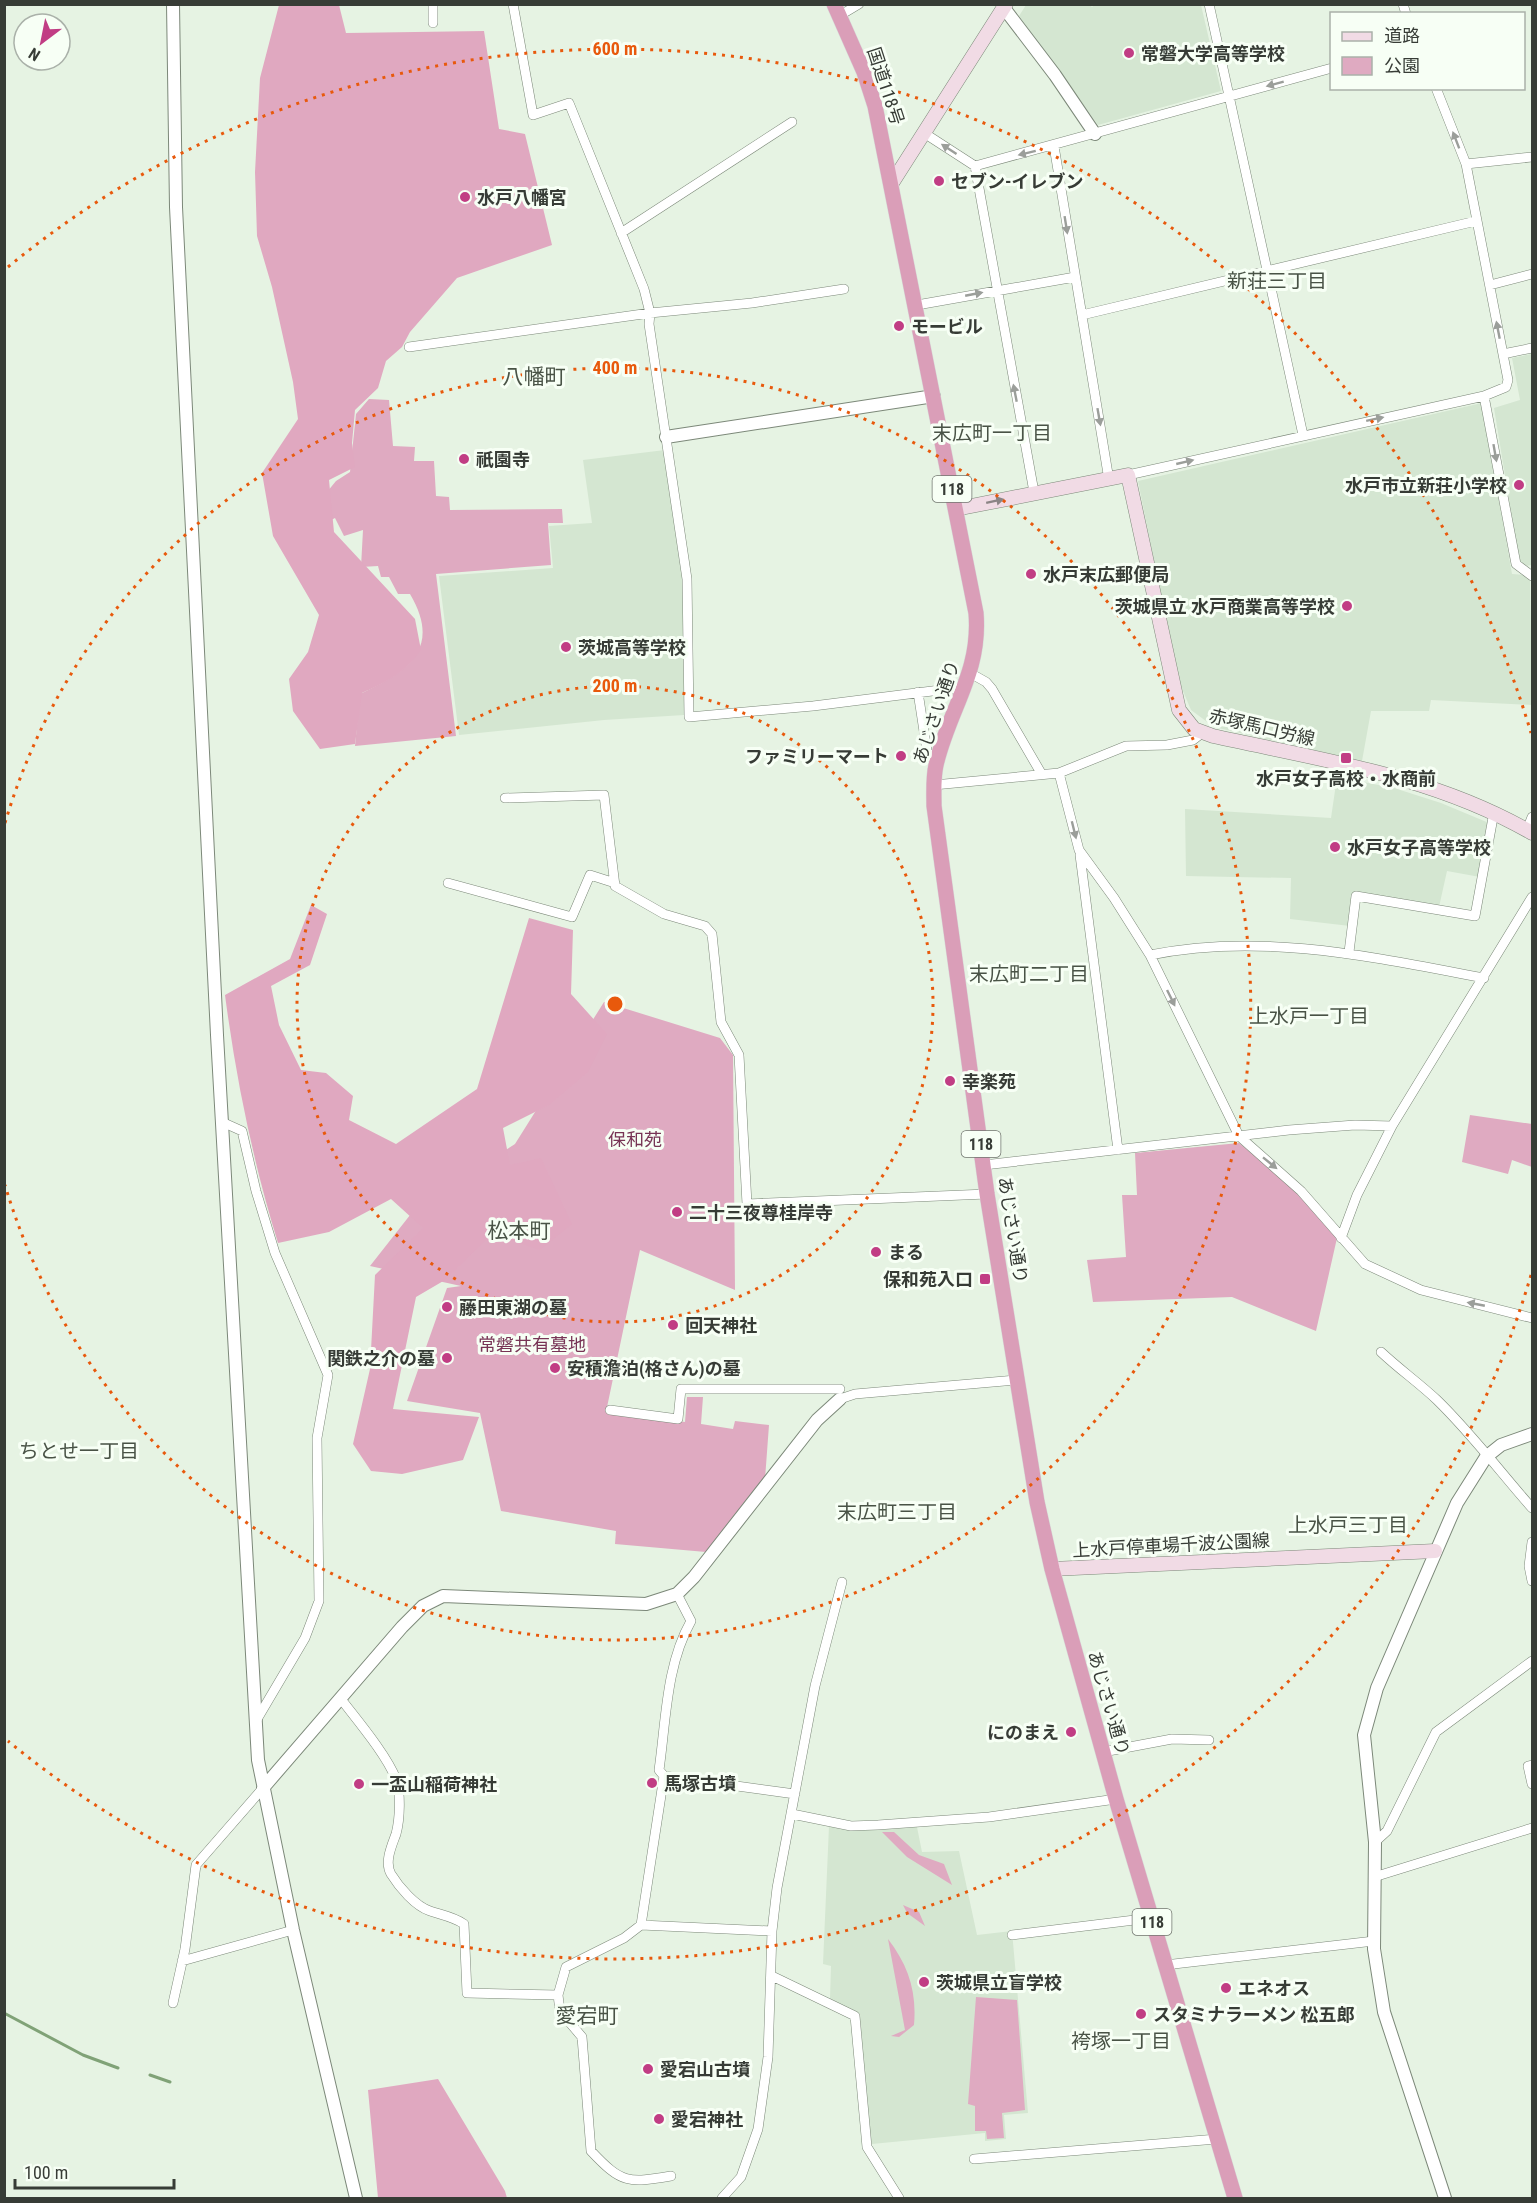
<svg xmlns="http://www.w3.org/2000/svg" width="1537" height="2203" font-family="'Roboto Condensed','Noto Sans JP',sans-serif">
  <rect width="100%" height="100%" fill="#e6f3e3"/>
  <path fill="#d4e6d1" d="M1089 4 1092 7 1095 4 1201 5 1221 91 1098 125 1019 16 1026 5Z
    M1532 354V565L1526 566 1519 561 1494 408 1520 400 1512 358Z
    M1482 403 1512 574 1525 575 1530 580 1532 705 1431 700 1429 711H1371L1362 761 1214 727 1191 710 1178 679 1138 481Z
    M665 450 683 579 684 715 604 720 459 735 439 576 553 568 549 526 592 523 583 460Z
    M1337 777 1394 788 1441 803 1489 823 1480 877 1447 871 1439 907 1354 892 1350 926 1290 919 1291 878 1186 876 1185 809 1331 818Z
    M829 1826 851 1830 917 1827 922 1852 959 1851 977 1935 1012 1931 1028 2113 1004 2115 1006 2139 985 2141V2133L872 2144 868 2127 860 2014 830 1999 831 1966 823 1964Z"/>
  <path fill="#dfaac1" d="M369 399 389 400 393 446 415 447 414 461H434L436 496 449 497 450 510 562 509 563 523H548L551 565 436 574 456 736 355 746 360 694C406 672 443 650 410 594H398L389 577H381L378 566 361 567 363 530 344 536 335 518 329 521 318 503 336 481 350 472 356 414Z
    M604 1002 720 1038 733 1055 735 1290 640 1250 606 1412 685 1422 687 1397H703L701 1424 733 1429 735 1421 769 1425 765 1479 706 1552 615 1544 616 1531 501 1511 480 1413 407 1401 447 1288 461 1286 370 1266 414 1210 515 1144Z
    M1470 1115 1532 1124V1167L1512 1160 1508 1174 1462 1162Z
    M1239 1143 1284 1179 1337 1238 1316 1331 1232 1297 1093 1302 1087 1260 1126 1257 1122 1195H1137L1135 1153Z
    M882 1832H894L919 1855 944 1864 952 1885 907 1857Z
    M903 1905 919 1912 925 1926 907 1913Z
    M888 1939C908 1965 917 1991 914 2025L899 2037 891 2036 905 2030Z
    M976 1997 1017 2000 1025 2110 1002 2113 1004 2138 987 2139 986 2131H975V2106L968 2104Z"/>
  <path fill="#e0a8c0" d="M279 5H339L346 33 484 31 499 129 525 134 552 245 457 278 410 332 402 347 386 361 378 388 355 410 352 443 355 467 329 480 334 532 415 619 421 650C406 672 385 683 362 693L355 744 320 749 293 711 289 679 308 652 319 615 273 536 262 473 298 419 293 382 272 287 257 236 255 172 260 78Z
    M311 905 327 914 310 965 271 986 279 1025 301 1070 326 1073 353 1096 349 1120 396 1144 477 1089 529 918 573 930 571 994 607 1034 588 1072 549 1105 503 1128 510 1165 541 1158 572 1224 540 1250 492 1234 445 1280 416 1297 393 1409 479 1417 463 1460 402 1474 371 1471 353 1444 370 1369 375 1275 423 1228 391 1199 329 1232 278 1243C253 1162 236 1079 225 995L290 959Z
    M438 2079 505 2191 507 2198H378L368 2090Z"/>
  <g fill="none" stroke-linecap="round" stroke-linejoin="round">
    <path stroke="#80a277" stroke-width="3" d="M4 2013 83 2055 118 2068
      M150 2075 170 2082"/>
    <defs>
      <path id="minor" d="M513 4 533 115 569 103 644 289 650 313 649 324 687 579 689 717 813 706 964 687
        M1209 4 1303 435
        M1403 4 1406 14
        M839 16 859 4
        M433 23V4
        M924 133 975 166 1332 68
        M1054 146 1109 480
        M1466 164 1532 157
        M975 166 1034 492
        M621 233 792 122
        M1490 285 1532 274
        M917 305 1075 277
        M1082 315 1476 221
        M409 347 650 313 752 303 844 289
        M1503 354 1532 348
        M1484 396 1516 564 1532 576
        M1128 475 1484 396 1506 387 1508 380 1466 164 1436 88
        M970 673 986 682 992 689 1041 773
        M918 692 927 751 936 764
        M1059 773 1079 850 1114 898 1150 955 1239 1136 1301 1191 1365 1264 1421 1290 1532 1318
        M934 785 1059 773 1126 746 1167 745 1193 740 1202 733
        M505 798 604 795 615 886 664 914 705 926 712 934 721 1022 739 1055 747 1204 987 1194
        M1527 830 1532 817
        M1080 855 1118 1150
        M448 883 572 917 590 875 615 883
        M1349 952 1356 896 1475 916 1494 812
        M1150 955C1261 932 1373 957 1484 978
        M222 1122 242 1131 256 1191 275 1253 328 1375 317 1438 319 1601 305 1638 256 1721
        M984 1165 1289 1130 1355 1125 1392 1126
        M1341 1238 1357 1195 1392 1126 1532 897
        M1381 1352C1399 1369 1419 1383 1437 1400 1472 1434 1501 1473 1532 1508
        M840 1399 855 1394 1016 1380
        M610 1410 678 1419 681 1389H840
        M1532 1542 1529 1566 1532 1581
        M677 1594 691 1621C666 1665 666 1721 659 1770L664 1776 641 1925 772 1931
        M341 1699C357 1720 386 1754 396 1779 401 1793 400 1819 396 1834 392 1845 384 1862 391 1874 399 1887 415 1906 430 1911 442 1915 454 1917 464 1924L467 1993 558 1995
        M1103 1752 1172 1739 1209 1740
        M1532 1765 1528 1766 1532 1784
        M664 1776 795 1794
        M792 1814 851 1826 878 1825 989 1817 1116 1799
        M1375 1842 1387 1831 1436 1732 1532 1661
        M1374 1877 1532 1828
        M641 1925 624 1938 566 1967 558 1995 560 2011 582 2037 591 2151C622 2184 628 2183 671 2176
        M1012 1935 1151 1918
        M182 1961 293 1930
        M1165 1965 1374 1941
        M772 1976 855 2016 867 2147 899 2198
        M173 2003 185 1949 196 1865 263 1788
        M974 2159 1217 2139
        M722 2198 741 2177 758 2129 768 2057 772 1931 777 1888 815 1686 842 1582"/>
      <path id="tertiary" d="M173 4 176 207 217 1035 258 1760 293 1930 356 2198
        M1004 8 1055 75 1095 134
        M666 437 934 396
        M263 1788 402 1627 423 1606 443 1596 646 1604 677 1594 694 1577 817 1420 840 1399
        M1445 2198 1384 2012 1374 1949 1375 1842 1364 1735 1377 1688 1457 1503 1486 1457 1501 1445 1532 1434"/>
      <path id="secondary" d="M892 183 1006 4
        M956 509 1128 475 1179 710 1194 729 1213 736C1322 760 1434 776 1532 833
        M1052 1569 1435 1551"/>
      <path id="trunk" d="M834 4 864 72 875 106 976 613C981 673 949 709 936 765 933 778 934 793 934 806L987 1194 1037 1502 1052 1569 1116 1799 1235 2198"/>
    </defs>
    <use href="#minor" stroke="#7c8879" stroke-width="10"/>
    <use href="#tertiary" stroke="#7c8879" stroke-width="14"/>
    <use href="#secondary" stroke="#7c8879" stroke-width="15"/>
    <use href="#trunk" stroke="#d7d8d7" stroke-width="16"/>
    <use href="#minor" stroke="#fff" stroke-width="9"/>
    <use href="#tertiary" stroke="#fff" stroke-width="12"/>
    <use href="#secondary" stroke="#f1dbe5" stroke-width="14"/>
    <use href="#trunk" stroke="#da9eb8" stroke-width="15"/>
  </g>
  <defs><path id="oneway-solid" d="M-6-.8H1V-3.2L6.5 0L1 3.2V.8H-6Z" transform="scale(1.5)"/></defs>
  <g fill="#9b9e9a">
    <use href="#oneway-solid" transform="translate(1275 84) rotate(165)"/>
    <use href="#oneway-solid" transform="translate(1456 140) rotate(-111)"/>
    <use href="#oneway-solid" transform="translate(949 149) rotate(-147)"/>
    <use href="#oneway-solid" transform="translate(1027 153) rotate(166)"/>
    <use href="#oneway-solid" transform="translate(1066 225) rotate(81)"/>
    <use href="#oneway-solid" transform="translate(974 294) rotate(-11)"/>
    <use href="#oneway-solid" transform="translate(1498 330) rotate(-101)"/>
    <use href="#oneway-solid" transform="translate(1015 393) rotate(-101)"/>
    <use href="#oneway-solid" transform="translate(1099 417) rotate(80)"/>
    <use href="#oneway-solid" transform="translate(1375 419) rotate(-12)"/>
    <use href="#oneway-solid" transform="translate(1495 453) rotate(80)"/>
    <use href="#oneway-solid" transform="translate(1185 462) rotate(-13)"/>
    <use href="#oneway-solid" transform="translate(1074 830) rotate(76)"/>
    <use href="#oneway-solid" transform="translate(1171 998) rotate(64)"/>
    <use href="#oneway-solid" transform="translate(1270 1163) rotate(39)"/>
    <use href="#oneway-solid" transform="translate(1476 1304) rotate(-169)"/>
  </g>
  <use fill="#8b8485" href="#oneway-solid" transform="translate(995 501) rotate(-12)"/>
  <g fill="none" stroke="#e8590c" stroke-width="3" stroke-dasharray="3 6">
    <circle cx="615" cy="1004" r="318"/>
    <path d="M5 823A636 636 0 1 1 5 1185"/>
    <path d="M1531 1275A955 955 0 0 1 8 1741M8 267A955 955 0 0 1 1531 733"/>
  </g>
  <g fill="#c13d84" stroke="#f7fff5" stroke-width="2">
    <circle cx="1129" cy="53" r="6"/>
    <circle cx="939" cy="181" r="6"/>
    <circle cx="465" cy="197" r="6"/>
    <circle cx="899" cy="326" r="6"/>
    <circle cx="464" cy="459" r="6"/>
    <circle cx="1519" cy="485" r="6"/>
    <circle cx="1031" cy="574" r="6"/>
    <circle cx="1347" cy="606" r="6"/>
    <circle cx="566" cy="647" r="6"/>
    <circle cx="901" cy="756" r="6"/>
    <rect x="1340" y="752" width="12" height="12" rx="3"/>
    <circle cx="1335" cy="847" r="6"/>
    <circle cx="950" cy="1081" r="6"/>
    <circle cx="677" cy="1212" r="6"/>
    <circle cx="876" cy="1252" r="6"/>
    <rect x="979" y="1273" width="12" height="12" rx="3"/>
    <circle cx="447" cy="1307" r="6"/>
    <circle cx="673" cy="1325" r="6"/>
    <circle cx="447" cy="1358" r="6"/>
    <circle cx="555" cy="1368" r="6"/>
    <circle cx="1071" cy="1732" r="6"/>
    <circle cx="652" cy="1783" r="6"/>
    <circle cx="359" cy="1784" r="6"/>
    <circle cx="924" cy="1982" r="6"/>
    <circle cx="1226" cy="1988" r="6"/>
    <circle cx="1141" cy="2014" r="6"/>
    <circle cx="648" cy="2069" r="6"/>
    <circle cx="659" cy="2119" r="6"/>
  </g>
  <g text-anchor="middle" dominant-baseline="central" stroke-width="6" stroke-linejoin="round" paint-order="stroke">
    <g fill="#f7fff5" stroke="#71766f" stroke-width="1.5">
      <rect x="932.5" y="476" width="39" height="26" rx="4.5"/>
      <rect x="961.5" y="1131" width="39" height="26" rx="4.5"/>
      <rect x="1132.5" y="1909" width="39" height="26" rx="4.5"/>
    </g>
    <g font-size="16" font-weight="bold" fill="#373c36">
      <text x="952" y="489">118</text>
      <text x="981" y="1144">118</text>
      <text x="1152" y="1922">118</text>
    </g>
    <g font-size="18" font-weight="bold" fill="#373c36" stroke="#f7fff5" text-anchor="start">
      <text x="1141" y="53">常磐大学高等学校</text>
      <text x="951" y="181">セブン-イレブン</text>
      <text x="477" y="197">水戸八幡宮</text>
      <text x="911" y="326">モービル</text>
      <text x="476" y="459">祇園寺</text>
      <text x="1507" y="485" text-anchor="end">水戸市立新荘小学校</text>
      <text x="1043" y="574">水戸末広郵便局</text>
      <text x="1335" y="606" text-anchor="end">茨城県立 水戸商業高等学校</text>
      <text x="578" y="647">茨城高等学校</text>
      <text x="889" y="756" text-anchor="end">ファミリーマート</text>
      <text x="1346" y="778" text-anchor="middle">水戸女子高校・水商前</text>
      <text x="1347" y="847">水戸女子高等学校</text>
      <text x="962" y="1081">幸楽苑</text>
      <text x="689" y="1212">二十三夜尊桂岸寺</text>
      <text x="888" y="1252">まる</text>
      <text x="973" y="1279" text-anchor="end">保和苑入口</text>
      <text x="459" y="1307">藤田東湖の墓</text>
      <text x="685" y="1325">回天神社</text>
      <text x="435" y="1358" text-anchor="end">関鉄之介の墓</text>
      <text x="567" y="1368">安積澹泊(格さん)の墓</text>
      <text x="1059" y="1732" text-anchor="end">にのまえ</text>
      <text x="664" y="1783">馬塚古墳</text>
      <text x="371" y="1784">一盃山稲荷神社</text>
      <text x="936" y="1982">茨城県立盲学校</text>
      <text x="1238" y="1988">エネオス</text>
      <text x="1153" y="2014">スタミナラーメン 松五郎</text>
      <text x="660" y="2069">愛宕山古墳</text>
      <text x="671" y="2119">愛宕神社</text>
    </g>
    <g font-size="18" fill="#373c36" stroke="#f7fff5">
      <text transform="translate(886 86) rotate(72)">国道118号</text>
      <text transform="translate(936 712) rotate(-71)">あじさい通り</text>
      <text transform="translate(1262 727) rotate(13)">赤塚馬口労線</text>
      <text transform="translate(1013 1230) rotate(81)">あじさい通り</text>
      <text transform="translate(1171 1545) rotate(-3)">上水戸停車場千波公園線</text>
      <text transform="translate(1109 1703) rotate(74)">あじさい通り</text>
    </g>
    <g font-size="18" fill="#773455" stroke="#f7fff5">
      <text x="635" y="1139">保和苑</text>
      <text x="532" y="1344">常磐共有墓地</text>
    </g>
    <g font-size="20" fill="#495346" stroke="#f7fff5">
      <text x="1277" y="281">新荘三丁目</text>
      <text x="992" y="433">末広町一丁目</text>
      <text x="1029" y="974">末広町二丁目</text>
      <text x="1309" y="1016">上水戸一丁目</text>
      <text x="79" y="1451">ちとせ一丁目</text>
      <text x="897" y="1512">末広町三丁目</text>
      <text x="1348" y="1525">上水戸三丁目</text>
      <text x="1121" y="2041">袴塚一丁目</text>
    </g>
    <g font-size="21" fill="#495346" stroke="#f7fff5">
      <text x="534" y="377">八幡町</text>
      <text x="519" y="1231">松本町</text>
      <text x="587" y="2016">愛宕町</text>
    </g>
  </g>
  <circle cx="615" cy="1004" r="9" fill="#e8590c" stroke="#f7fff5" stroke-width="3"/>
  <g font-size="18" text-anchor="middle" font-weight="bold" fill="#e8590c" stroke="#f7fff5" stroke-width="6" stroke-linejoin="round" paint-order="stroke">
    <text x="615" y="55">600 m</text>
    <text x="615" y="374">400 m</text>
    <text x="615" y="692">200 m</text>
  </g>
  <rect width="1537" height="2203" fill="none" stroke="#373c36" stroke-width="12"/>
  <rect x="1330" y="12" width="195" height="78" fill="#f7fff5" stroke="#aab1a9" stroke-width="1.5"/>
  <rect x="1342" y="32" width="30" height="9" fill="#f1dbe5" stroke="#aab1a9" stroke-width="1.5"/>
  <text x="1384" y="42" font-size="18" fill="#373c36">道路</text>
  <rect x="1342" y="57" width="30" height="18" fill="#dfaac1" stroke="#aab1a9" stroke-width="1.5"/>
  <text x="1384" y="72" font-size="18" fill="#373c36">公園</text>
  <g transform="translate(42 42) rotate(212)"><circle r="28" fill="#f7fff5" stroke="#aab1a9" stroke-width="1.5"/>
  <path d="M0-4.5L10 22L0 15L-10 22Z" fill="#c13d84"/>
  <text y="-9" font-size="16" font-weight="bold" text-anchor="middle" fill="#373c36">N</text>
  </g>
  <path d="M15 2179v9h159v-9" fill="none" stroke="#373c36" stroke-width="3"/>
  <text x="24" y="2179" font-size="18" fill="#373c36" stroke="#f7fff5" stroke-width="4.5" paint-order="stroke">100 m</text>
</svg>
